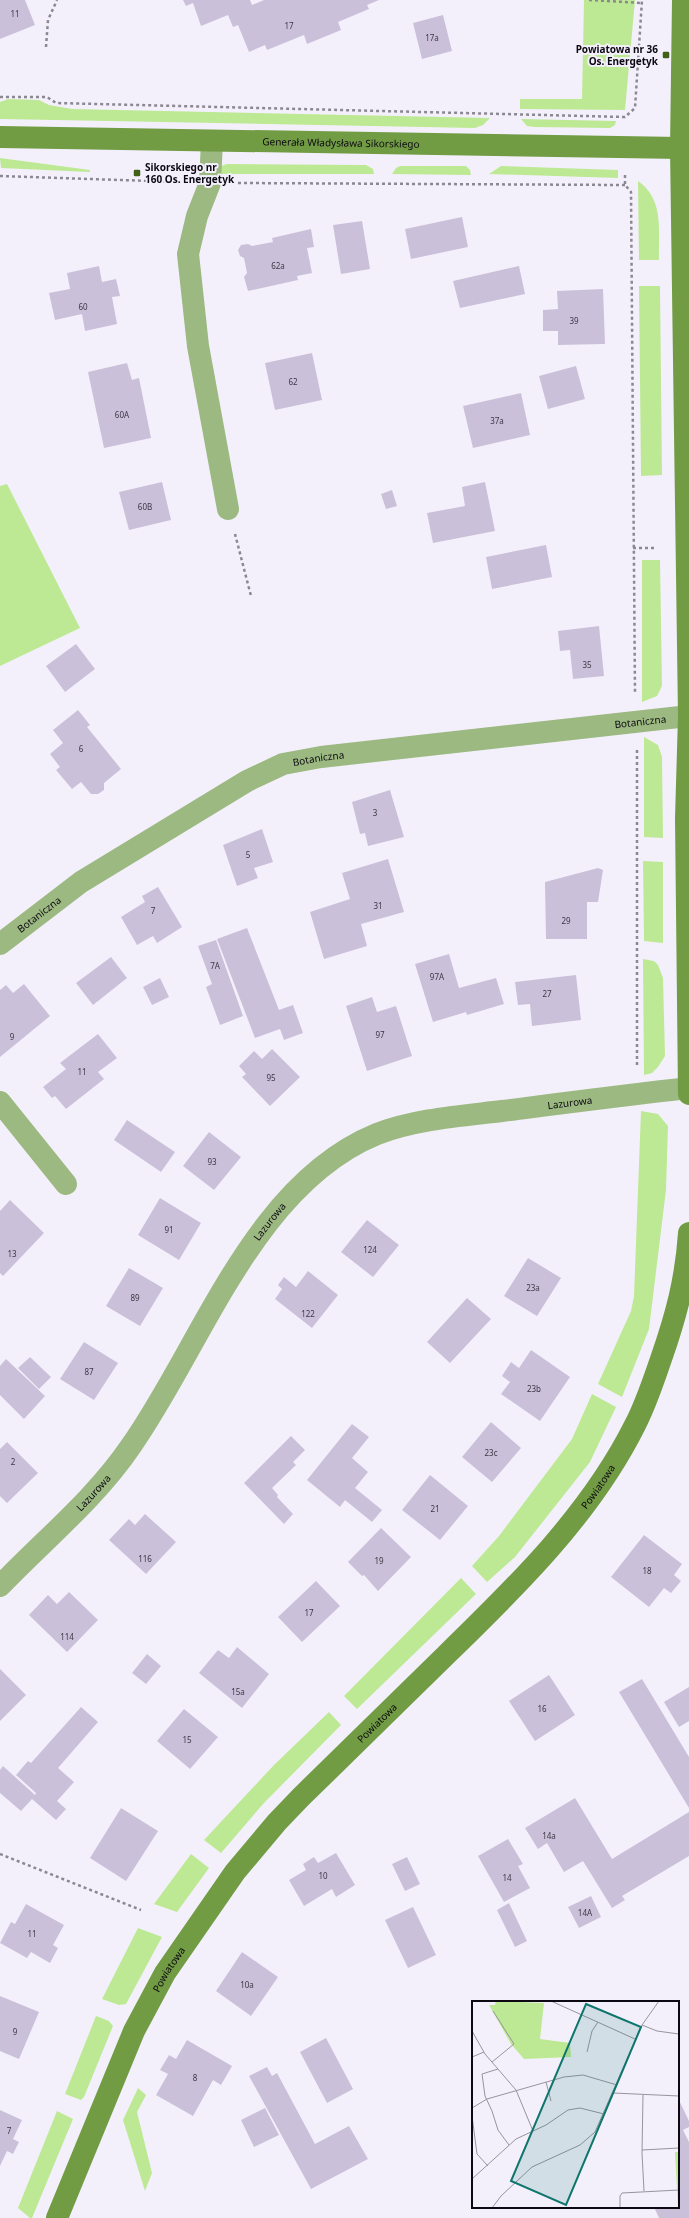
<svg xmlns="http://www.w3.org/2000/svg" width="689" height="2218" font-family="'Noto Sans',sans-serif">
  <rect width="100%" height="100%" fill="#f4f0fb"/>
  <path fill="#bde994" d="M584 0H635L625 110 520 109V99H582Z
    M8 99 39 100 49 105 72 109 490 118 483 125 475 128 0 119V102Z
    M521 119 616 121 615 125 610 128 534 127 527 126Z
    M0 158 90 170V172L1 168Z
    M227 164 366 165 373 169 374 174H218L221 166Z
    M400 166H466L470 170 471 175 392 174 396 168Z
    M501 166 618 170V178L489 174Z
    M638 181C665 200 658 231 659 260H639Z
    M639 286H660L662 475 641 476Z
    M7 484 80 628 0 666V486Z
    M642 560H660L662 686 657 696 642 702Z
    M644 737 658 745 662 757 663 838 644 837Z
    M643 861 663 862V943L644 941Z
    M643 959 654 961 658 965 663 978 665 1056 658 1067 652 1073 644 1075Z
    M641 1111 658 1114 668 1126 666 1190 649 1329 622 1397 598 1384 631 1311 634 1296Z
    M592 1394 616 1407 590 1462 515 1557 487 1582 472 1566 499 1536 572 1439Z
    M461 1578 476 1594 357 1709 344 1696Z
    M329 1712 341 1725 263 1804 221 1853 204 1840 274 1765Z
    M191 1854 209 1868 177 1912 154 1904Z
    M138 1928 162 1937 126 2004 119 2005 102 1999Z
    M96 2016 109 2021 113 2026 84 2097 81 2100 65 2094Z
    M138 2088 146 2095 137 2112 152 2173 145 2191 123 2120Z
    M57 2111 73 2119 32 2218H30L18 2208Z"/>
  <path fill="#cbc0da" d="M0 0H25L35 25 0 39Z
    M183 0H250L252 5 264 0H379L367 5 369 9 338 22 341 30 307 44 304 35 267 50 265 45 249 52 238 25 233 27 228 15 201 26 193 3 186 6Z
    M443 15 452 51 422 59 413 23Z
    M462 217 468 247 411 259 405 229Z
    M362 221 370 269 341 274 333 225Z
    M311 229 314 247 307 248 312 273 297 276 298 280 248 291 244 277 247 273 244 258 240 256 238 250 241 245 248 244 252 246 273 242 272 238Z
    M99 266 102 282 116 279 120 296 112 297 117 324 85 331 82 314 55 320 49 293 70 289 67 273Z
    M519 266 525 294 460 308 453 281Z
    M603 289 605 344 558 345V331H543V310L558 309 557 291Z
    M312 353 322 400 275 410 265 363Z
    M127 363 132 380 139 378 151 438 104 448 88 372Z
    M576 366 585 399 548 409 539 376Z
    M521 393 530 435 473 448 463 406Z
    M162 482 171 520 129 530 119 492Z
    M485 482 495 531 433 543 427 513 465 506 462 487Z
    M392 490 397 506 386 509 381 494Z
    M546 545 552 577 492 589 486 557Z
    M599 626 604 676 573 679 570 650 560 651 558 631Z
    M76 644 95 669 65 692 46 666Z
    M78 710 90 725 87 727 121 769 104 783V790L98 794H91L81 782 72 789 56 770 60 767 50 754 63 743 53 730Z
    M390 790 404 837 368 846 365 833 360 834 352 802Z
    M262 829 273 862 254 868 258 878 237 886 223 845Z
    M388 859 404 912 361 924 367 946 324 959 310 912 350 899 342 873Z
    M598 868 603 870 598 902H587V939H546L545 882Z
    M158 887 182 927 157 943 153 936 137 945 121 917 145 902 142 896Z
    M247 928 279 1010 293 1005 303 1033 284 1040 280 1029 255 1038 217 939Z
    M216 940 243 1016 220 1025 206 987 212 984 198 946Z
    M449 954 459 988 496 978 504 1004 467 1015 466 1012 433 1022 415 964Z
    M111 957 127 978 93 1005 76 983Z
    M576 975 581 1020 532 1026 530 1004 518 1005 515 982Z
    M160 978 169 997 152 1005 143 987Z
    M24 984 50 1016 0 1057V990L6 985 13 993Z
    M372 997 377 1012 396 1006 412 1056 367 1071 346 1006Z
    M98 1034 117 1058 98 1072 104 1079 66 1109 55 1096 52 1098 43 1087 66 1069 60 1063Z
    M272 1049 300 1077 270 1106 242 1077 246 1074 239 1066 254 1051 262 1059Z
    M127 1120 175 1152 161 1172 114 1140Z
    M209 1132 241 1157 214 1190 183 1166Z
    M160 1198 201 1223 179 1260 138 1235Z
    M10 1200 44 1233 3 1276 0 1273V1211Z
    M367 1220 399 1245 373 1277 341 1252Z
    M528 1258 561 1278 537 1316 504 1296Z
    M129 1268 163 1288 140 1326 106 1306Z
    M308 1271 338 1295 312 1328 275 1299 282 1289 278 1285 284 1277 296 1287Z
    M467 1298 491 1319 450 1363 427 1342Z
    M84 1342 118 1363 94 1400 60 1379Z
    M531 1350 570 1377 540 1421 501 1394 510 1382 502 1376 511 1362 519 1368Z
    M30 1357 51 1377 39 1389 18 1368Z
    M6 1359 45 1396 24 1419 0 1395V1366Z
    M491 1422 521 1448 492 1482 462 1457Z
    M352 1424 369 1437 352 1458 368 1472 355 1488 382 1510 372 1522 345 1500 340 1507 307 1480Z
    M291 1436 305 1450 293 1462 296 1465 272 1488 278 1495 277 1497 293 1514 284 1524 244 1483Z
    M7 1442 38 1473 7 1503 0 1496V1449Z
    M430 1475 468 1506 440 1540 402 1510Z
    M145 1514 176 1542 146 1574 109 1540 129 1519 135 1525Z
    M381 1528 411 1557 378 1591 364 1575 362 1576 348 1562Z
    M644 1535 682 1564 674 1575 681 1581 671 1593 664 1588 649 1607 611 1577Z
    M316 1581 340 1606 302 1642 278 1617Z
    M69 1592 98 1620 67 1652 29 1615 48 1595 57 1604Z
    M237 1647 269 1674 242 1708 199 1673 218 1650 229 1658Z
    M147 1654 161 1666 146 1684 132 1673Z
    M0 1669 26 1695 0 1721Z
    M549 1675 575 1715 535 1741 509 1701Z
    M642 1679 689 1757V1808L619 1692Z
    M689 1687V1721L679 1727 664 1702Z
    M81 1707 98 1722 58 1768 74 1782 57 1801 66 1809 56 1820 32 1799 21 1811 0 1793V1770L3 1766 35 1795 36 1793 16 1775 28 1761 31 1763Z
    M184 1709 218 1737 190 1769 157 1741Z
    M575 1798 612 1859 689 1812V1856L622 1896 625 1900 612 1908 583 1861 564 1872 547 1843 538 1849 525 1828Z
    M121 1808 158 1831 126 1881 90 1858Z
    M508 1839 523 1864 518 1866 530 1888 504 1902 478 1856Z
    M336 1853 355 1885 336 1897 332 1889 304 1906 289 1880 306 1870 303 1864 314 1857 318 1863Z
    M407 1857 420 1884 405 1891 392 1864Z
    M591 1896 601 1917 579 1928 568 1907Z
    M509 1903 527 1941 515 1947 497 1910Z
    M26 1904 64 1925 53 1945 58 1948 50 1963 31 1952 27 1958 0 1943 11 1922 15 1924Z
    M413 1907 436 1955 408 1968 385 1920Z
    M242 1952 278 1977 251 2016 216 1991Z
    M0 1996 39 2012 19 2059 0 2051Z
    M326 2038 353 2089 327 2103 300 2052Z
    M187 2040 232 2066 221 2085 213 2080 193 2116 156 2095 168 2074 160 2070 169 2055 176 2059Z
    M267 2067 272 2076 277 2073 315 2144 349 2126 368 2159 311 2189 249 2076Z
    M678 2098 689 2121V2127L683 2130 689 2142V2218H659L654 2207H678Z
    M265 2108 279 2135 254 2147 241 2120Z
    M0 2110 22 2120 13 2139 19 2142 13 2154 7 2151 0 2166Z"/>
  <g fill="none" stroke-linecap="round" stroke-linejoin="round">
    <path stroke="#8c8892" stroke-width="2.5" stroke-dasharray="3 3" stroke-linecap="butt" d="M589 0 642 3
      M46 47 48 20 57 0
      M0 97H47L56 103 625 117 635 108 642 0
      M625 175V185L631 192 635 694
      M0 176 181 182
      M238 183 625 185
      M235 534 251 596
      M633 548H657
      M637 1065V750
      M0 1854 141 1910"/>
    <g stroke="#9bb981" stroke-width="22">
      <path d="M212 141 210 183 197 216 188 254 198 346 228 509"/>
      <path id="s1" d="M0 944 81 882 247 781 283 764 321 757 689 716"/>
      <path d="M0 1102 66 1184"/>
      <path id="s2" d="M0 1586C44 1540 95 1499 131 1446 202 1345 254 1184 377 1134 416 1119 461 1116 502 1111 565 1103 627 1095 689 1088"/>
    </g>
    <g stroke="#719c44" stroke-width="22">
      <path d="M683 0 681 148 689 716 686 818 689 1094"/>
      <path id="s3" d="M0 137 681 148"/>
      <path id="s4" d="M57 2218 134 2031 165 1973 235 1872 277 1822 301 1797C349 1750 397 1703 445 1656 516 1587 590 1515 635 1425 646 1404 653 1382 661 1359 676 1316 686 1279 689 1233"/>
    </g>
  </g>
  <g fill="#406117" stroke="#f4f0fb" stroke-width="1.5">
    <rect x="662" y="51" width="8" height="8" rx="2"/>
    <rect x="133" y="169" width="8" height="8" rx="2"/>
  </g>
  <g text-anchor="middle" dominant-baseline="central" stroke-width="4" stroke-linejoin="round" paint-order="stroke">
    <g font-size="8" fill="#3c3744">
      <text x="15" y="13">11</text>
      <text x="289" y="25">17</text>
      <text x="432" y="37">17a</text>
      <text x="278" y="265">62a</text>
      <text x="83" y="306">60</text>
      <text x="574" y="320">39</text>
      <text x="293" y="381">62</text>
      <text x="122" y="414">60A</text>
      <text x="497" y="420">37a</text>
      <text x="145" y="506">60B</text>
      <text x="587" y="664">35</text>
      <text x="81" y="748">6</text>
      <text x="375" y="812">3</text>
      <text x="248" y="854">5</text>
      <text x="378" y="905">31</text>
      <text x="153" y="910">7</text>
      <text x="566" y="920">29</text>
      <text x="215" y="965">7A</text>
      <text x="437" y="976">97A</text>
      <text x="547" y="993">27</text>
      <text x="380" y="1034">97</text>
      <text x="12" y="1036">9</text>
      <text x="82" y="1071">11</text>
      <text x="271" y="1077">95</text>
      <text x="212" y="1161">93</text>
      <text x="169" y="1229">91</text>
      <text x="370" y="1249">124</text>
      <text x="12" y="1253">13</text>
      <text x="533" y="1287">23a</text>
      <text x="135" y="1297">89</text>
      <text x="308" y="1313">122</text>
      <text x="89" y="1371">87</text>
      <text x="534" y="1388">23b</text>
      <text x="491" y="1452">23c</text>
      <text x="13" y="1461">2</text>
      <text x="435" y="1508">21</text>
      <text x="145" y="1558">116</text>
      <text x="379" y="1560">19</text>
      <text x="647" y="1570">18</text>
      <text x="309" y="1612">17</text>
      <text x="67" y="1636">114</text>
      <text x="238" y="1691">15a</text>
      <text x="542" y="1708">16</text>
      <text x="187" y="1739">15</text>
      <text x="549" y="1835">14a</text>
      <text x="323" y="1875">10</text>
      <text x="507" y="1877">14</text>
      <text x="585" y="1912">14A</text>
      <text x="32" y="1933">11</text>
      <text x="247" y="1984">10a</text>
      <text x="15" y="2031">9</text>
      <text x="195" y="2077">8</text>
      <text x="9" y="2130">7</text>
    </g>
    <g font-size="10" font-weight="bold" fill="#0d0912" stroke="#f4f0fb" text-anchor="end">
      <text x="658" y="49">Powiatowa nr 36<tspan x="658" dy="12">Os. Energetyk</tspan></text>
      <text x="145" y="167" text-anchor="start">Sikorskiego nr<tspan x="145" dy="12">160 Os. Energetyk</tspan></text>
    </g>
    <g font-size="10" fill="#0d0912" stroke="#f4f0fb">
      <text stroke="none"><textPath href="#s3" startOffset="341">Generała Władysława Sikorskiego</textPath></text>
      <text stroke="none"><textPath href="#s1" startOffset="696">Botaniczna</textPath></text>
      <text stroke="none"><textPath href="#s1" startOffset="372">Botaniczna</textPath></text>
      <text stroke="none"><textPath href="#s1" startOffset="49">Botaniczna</textPath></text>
      <text stroke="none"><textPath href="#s2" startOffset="792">Lazurowa</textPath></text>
      <text stroke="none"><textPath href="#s2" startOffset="456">Lazurowa</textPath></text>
      <text stroke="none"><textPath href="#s4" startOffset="921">Powiatowa</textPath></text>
      <text stroke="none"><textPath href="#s2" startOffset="132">Lazurowa</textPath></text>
      <text stroke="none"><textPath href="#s4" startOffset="597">Powiatowa</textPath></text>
      <text stroke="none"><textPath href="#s4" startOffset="273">Powiatowa</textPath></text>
    </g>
  </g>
  <g transform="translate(472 2001)">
    <rect width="207" height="207" fill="#f4f0fb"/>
    <path d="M24 0 72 2 68 38 98 42 99 56 52 58 39 43 17 4H23ZM203 151H207V207H206Z" fill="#bde994"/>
    <path fill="none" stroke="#98949e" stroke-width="1" d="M79 0 163 38M170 24 185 30 207 33M0 30 13 53 44 89 61 130M115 51 120 30 126 21M0 56 12 51M20 61 42 43 21 10M26 68 10 73 13 95 20 110 26 129 37 144M74 81 79 100M141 92 207 95M171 94 170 152 172 190M0 107 15 98 92 76 111 74 145 84M0 115 5 153 16 165M170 149 207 147M0 178 44 138 74 124 96 109 108 107 132 113M20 207 29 195 60 166 108 144 123 131 170 24 187 0M148 207V195L150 192 207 189"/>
    <path fill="#0f766e" fill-opacity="0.15" stroke="#0f766e" stroke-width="2" d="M114 3 169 26 94 204 39 180Z"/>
    <rect width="207" height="207" fill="none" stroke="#0d0912" stroke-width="2"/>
  </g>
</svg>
